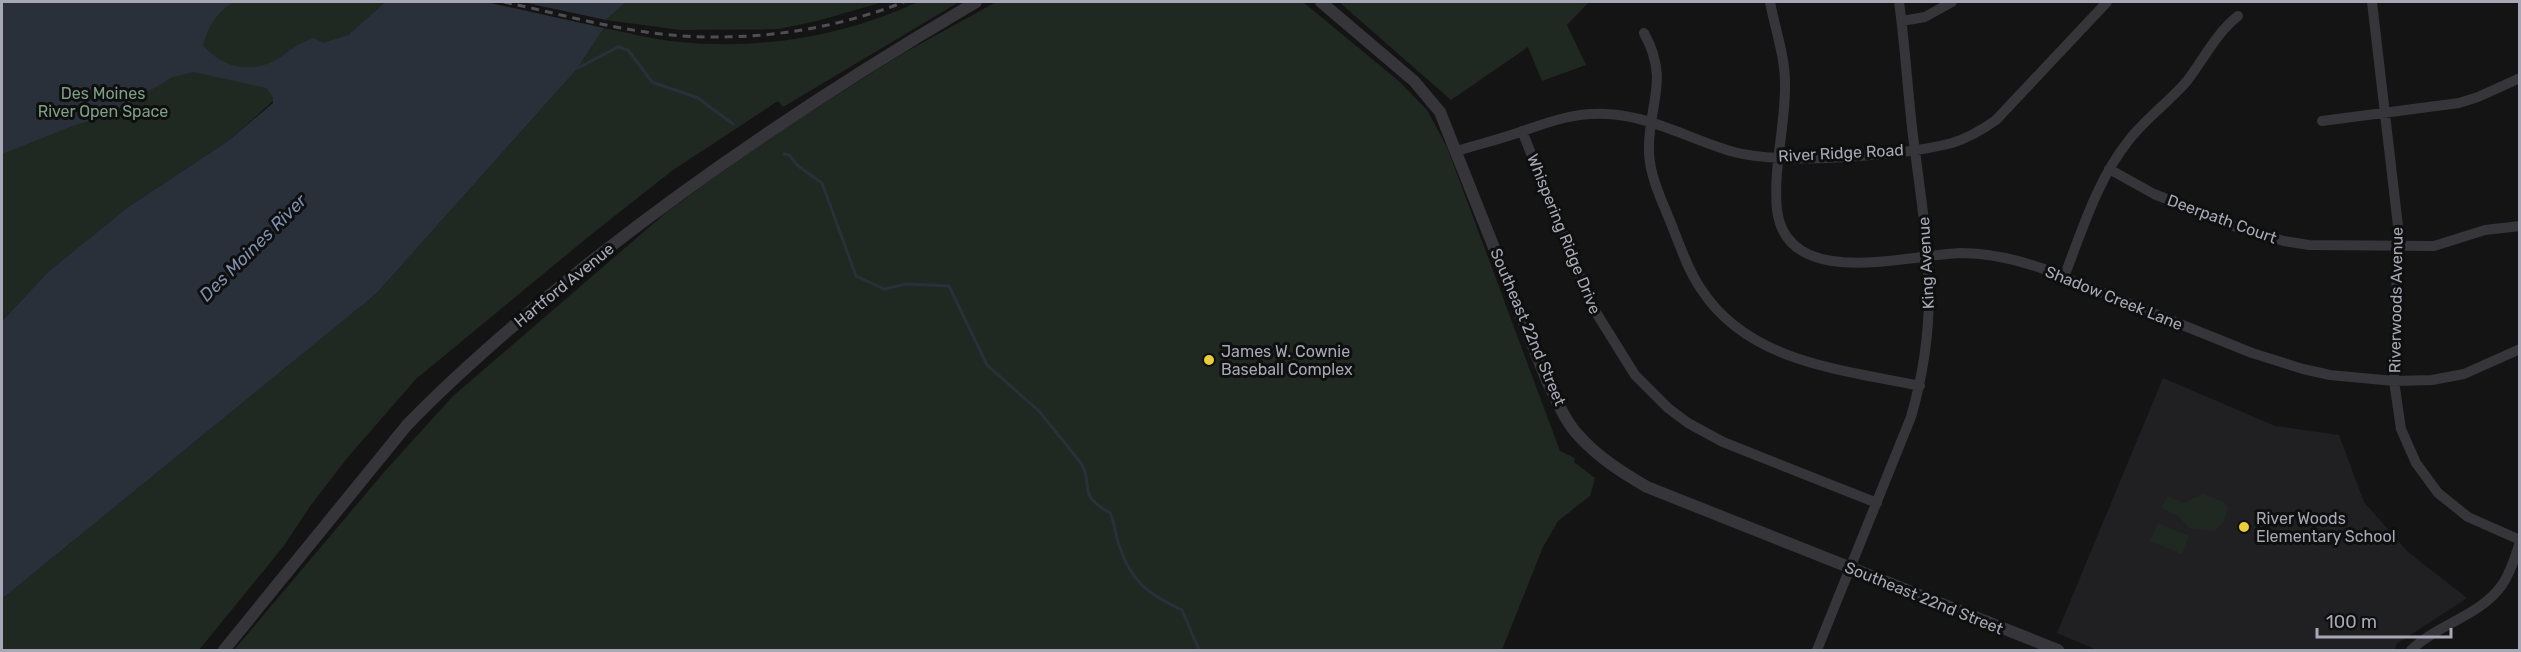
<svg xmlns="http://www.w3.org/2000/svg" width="2521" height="652" font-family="Rubik,sans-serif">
  <rect width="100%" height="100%" fill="#141415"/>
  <path fill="#202022" d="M2163 378 2275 426 2339 435 2364 502 2408 552 2467 598 2398 643 2394 650H2097L2057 633Z"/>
  <path fill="#202822" d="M2 2H385L228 141 128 207 49 271 2 321Z
    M626 2H883L817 21 779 29 680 30 606 20Z
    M918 2H959L783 107 778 101 673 170 593 233 416 379 348 457 311 505 283 547 199 650H2V599L376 294 577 69 604 28C629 33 655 40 681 42 762 50 844 36 918 2Z
    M996 2H1303L1400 82 1427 110 1447 147 1560 451 1575 458 1574 462 1595 478 1590 496 1558 521 1543 547 1502 650H234L385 471 453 396 668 211 773 135 902 54Z
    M1339 2H1589L1567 25 1586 65 1542 81 1528 47 1451 100Z
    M2203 494 2224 502 2228 508 2224 521 2214 531 2189 528 2178 516 2162 508 2167 496 2184 503Z
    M2158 523 2189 536 2182 554 2150 541Z"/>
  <path fill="#2a3039" d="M2 2H234C217 11 208 27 203 45 220 66 246 73 272 62 288 54 294 44 314 38L323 43 348 35 385 2H626L606 20 604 28 577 69 376 294 2 599V321L49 271 128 207 228 141 273 103V97L266 88 194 72 173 77 104 117 75 125 2 154Z"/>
  <path fill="#141415" d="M486 2H522L606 20 604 28Z"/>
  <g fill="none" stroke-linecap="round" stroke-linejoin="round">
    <path stroke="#2a3039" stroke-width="3" d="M576 69 618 47 628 50 652 82 698 98 733 124
      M784 154 789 155 798 166 822 183 856 276 884 289 907 284 949 286 987 365 1039 411 1081 463C1095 488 1075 493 1110 513 1115 523 1115 534 1119 545 1131 582 1148 594 1182 610L1199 650"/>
    <path stroke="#35353a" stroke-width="10" d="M1770 2C1775 29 1786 59 1785 87 1785 128 1773 169 1777 210 1787 291 1907 255 1960 253 1988 253 2015 259 2041 268L2252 353 2303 369 2330 375 2394 381 2432 380 2464 374 2520 349
      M2372 2 2398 226 2394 381 2401 429 2416 463 2438 493 2468 517 2520 540
      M1902 21 1925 17 1952 2
      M1644 33C1671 82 1647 105 1649 153 1650 179 1665 207 1674 231 1682 251 1689 272 1701 289 1749 363 1841 369 1920 386
      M2322 121 2459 103 2478 97 2520 78
      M1522 131 1592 306 1635 375 1668 408 1688 423 1723 442 1877 503
      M1457 151C1479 144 1501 139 1523 131 1551 121 1577 112 1607 114 1652 116 1691 140 1734 152 1783 165 1901 156 1952 143 1968 138 1982 130 1996 120L2107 2
      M2109 169 2154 194 2239 228 2284 241 2309 245 2434 246 2485 230 2520 226
      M2064 277C2082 231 2097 180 2129 140 2146 118 2169 102 2187 81 2204 59 2216 33 2238 16
      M1817 650 1911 417C1940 317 1928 251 1915 151 1908 102 1906 51 1899 2
      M2411 650C2438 624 2480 616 2502 585 2511 572 2515 557 2520 542"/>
    <path stroke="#35353a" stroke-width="12" d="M1321 2 1414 81 1440 112 1547 381C1557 400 1565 422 1580 437 1599 458 1623 473 1647 487L2058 650
      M224 650 407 425C465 365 528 312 593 260 715 164 843 80 976 2"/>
    <path stroke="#4e4e55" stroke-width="3" stroke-dasharray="8 6" stroke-linecap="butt" d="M504 2C556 13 608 28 661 34 743 43 827 32 904 2"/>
  </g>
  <g fill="#eace37" stroke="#0f0f10" stroke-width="2">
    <circle cx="1209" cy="360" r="6"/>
    <circle cx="2244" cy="527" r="6"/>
  </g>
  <g text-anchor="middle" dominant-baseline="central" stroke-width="6" stroke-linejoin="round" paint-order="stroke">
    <g font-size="16" fill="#7e9f86" stroke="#0f0f10">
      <text x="103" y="93">Des Moines<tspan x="103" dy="18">River Open Space</tspan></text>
    </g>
    <g font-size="16" fill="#a6a8b5" stroke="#0f0f10">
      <text transform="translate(1841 153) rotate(-3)">River Ridge Road</text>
      <text transform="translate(2222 219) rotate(20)">Deerpath Court</text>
      <text transform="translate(1564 234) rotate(68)">Whispering Ridge Drive</text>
      <text transform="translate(1926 263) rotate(-93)">King Avenue</text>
      <text transform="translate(564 285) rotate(-39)">Hartford Avenue</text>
      <text transform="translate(2114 298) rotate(22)">Shadow Creek Lane</text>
      <text transform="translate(2396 300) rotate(-89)">Riverwoods Avenue</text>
      <text transform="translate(1528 327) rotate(67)">Southeast 22nd Street</text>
      <text transform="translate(1924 598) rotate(22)">Southeast 22nd Street</text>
    </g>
    <g font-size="16" fill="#a6a8b5" stroke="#0f0f10" text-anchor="start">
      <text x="1221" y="351">James W. Cownie<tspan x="1221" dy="18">Baseball Complex</tspan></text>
      <text x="2256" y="518">River Woods<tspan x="2256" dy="18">Elementary School</tspan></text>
    </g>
    <g font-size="18" font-style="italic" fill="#7e8faf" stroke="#0f0f10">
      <text transform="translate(253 248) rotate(-45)">Des Moines River</text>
    </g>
  </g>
  <rect width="2521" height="652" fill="none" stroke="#a6a8b5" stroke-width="6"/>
  <path d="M2317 628v9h134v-9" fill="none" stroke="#a6a8b5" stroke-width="3"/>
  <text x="2326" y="628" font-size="18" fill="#a6a8b5" stroke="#0f0f10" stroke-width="4.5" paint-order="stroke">100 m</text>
</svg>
